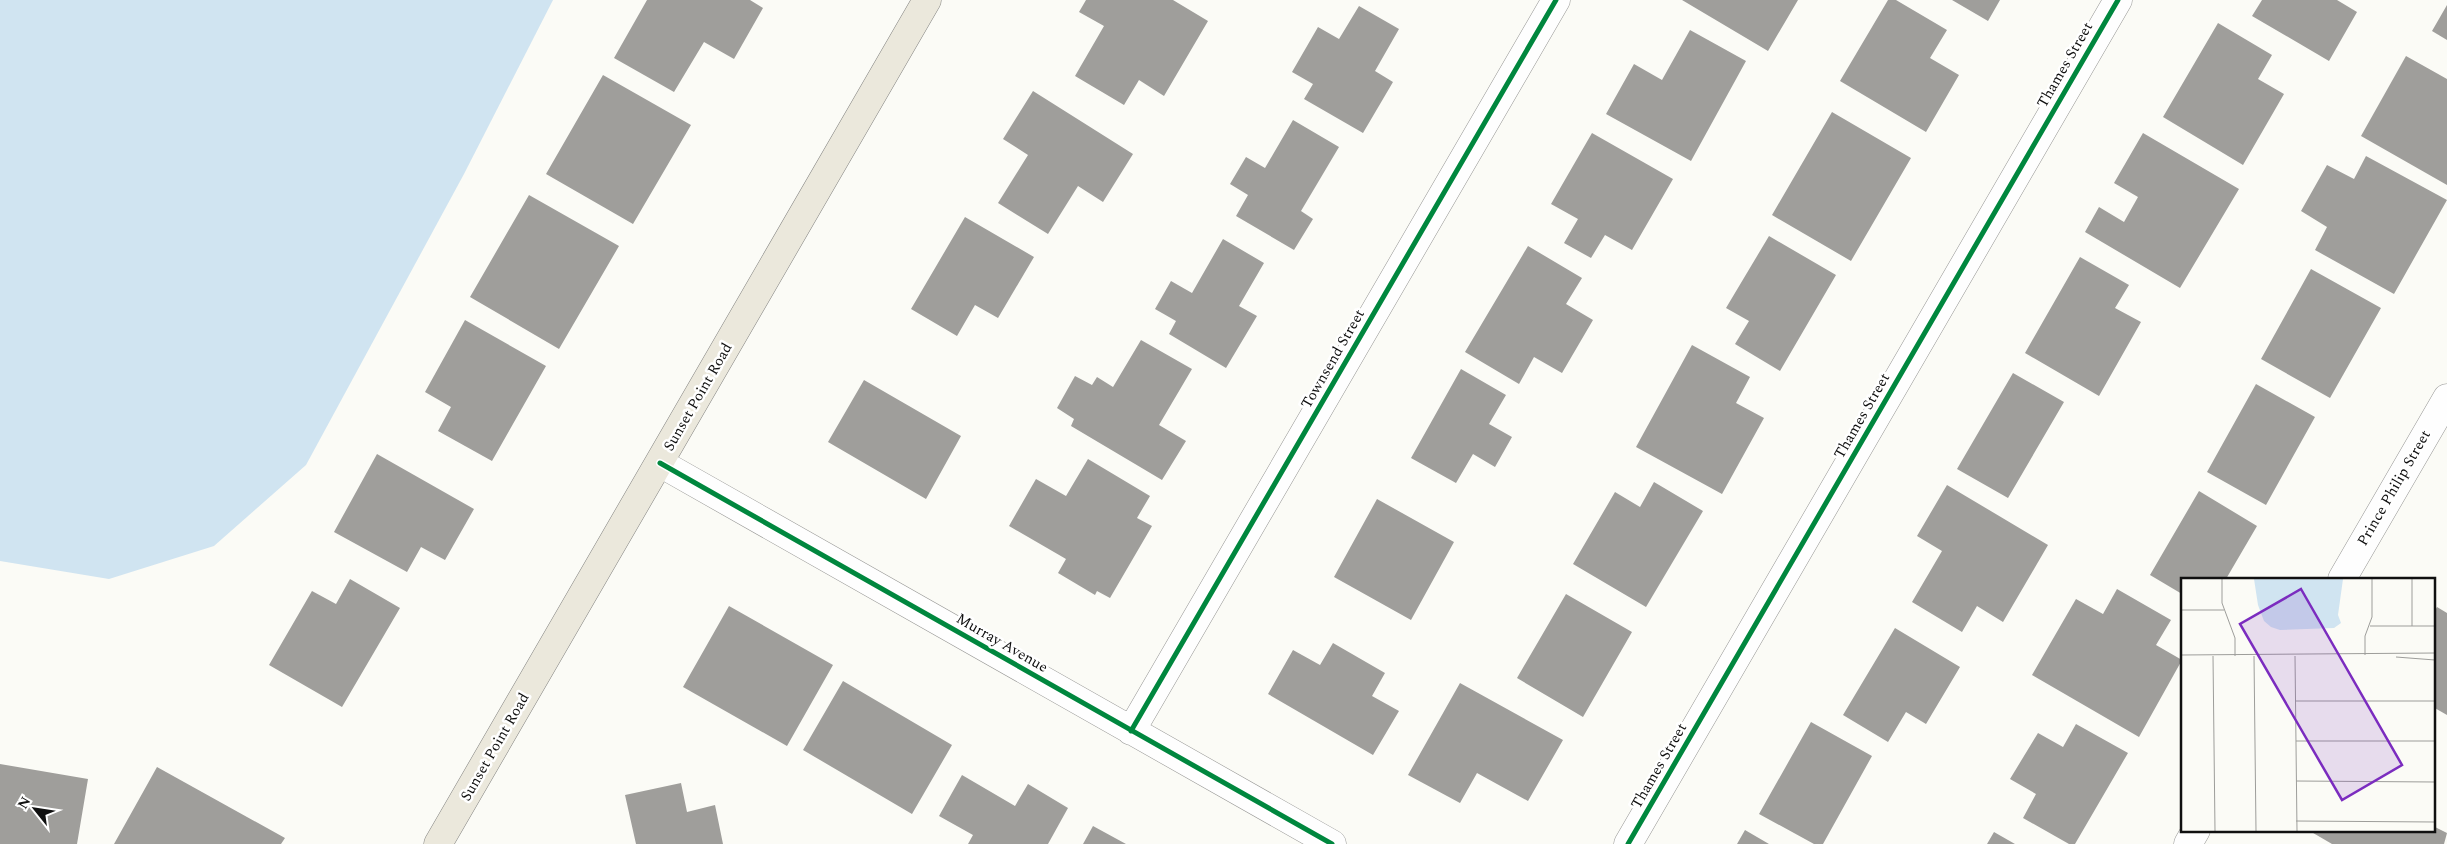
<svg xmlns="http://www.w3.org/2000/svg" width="2447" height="844" font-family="Spectral,serif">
  <rect width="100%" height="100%" fill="#fbfbf6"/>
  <path fill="#d0e4f1" d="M0 0H553L464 174 306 465 214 546 109 579 0 561Z"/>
  <path fill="#9f9e9b" d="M647 0H750L763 8 734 59 704 42 674 92 614 58Z
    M1086 0H1173L1208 21 1164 96 1139 80 1124 105 1075 76 1104 26 1079 12Z
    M1682 0H1798L1768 51Z
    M1888 0H1896L1947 30 1930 58 1959 75 1926 132 1840 81Z
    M1952 0H2000L1988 21Z
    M2262 0H2337L2357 12 2329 61 2252 16Z
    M2447 5V40L2432 31Z
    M1359 6 1399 29 1375 71 1393 82 1363 133 1304 99 1313 84 1292 72 1318 27 1339 39Z
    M2218 23 2272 55 2258 79 2284 94 2243 165 2163 117Z
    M1690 30 1746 61 1691 161 1606 114 1634 64 1662 80Z
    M2406 56 2447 79V185L2361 136Z
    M603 75 691 125 633 224 546 174Z
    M1033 91 1133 154 1103 202 1078 186 1048 234 998 203 1028 155 1003 139Z
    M1832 112 1911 158 1851 261 1772 215Z
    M1293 120 1339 147 1301 211 1313 219 1294 250 1236 216 1248 195 1230 184 1246 157 1265 168Z
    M1592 133 1673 179 1632 250 1605 235 1591 258 1564 243 1578 219 1551 204Z
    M2143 133 2239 189 2180 288 2085 232 2099 207 2124 222 2138 197 2114 183Z
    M2366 156 2447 200 2394 294 2315 250 2327 227 2301 211 2327 165 2354 179Z
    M529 195 619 246 559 349 470 297Z
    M965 217 1034 257 998 318 975 305 957 336 911 309Z
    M1769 236 1836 275 1780 371 1735 344 1749 321 1726 308Z
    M1223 239 1264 263 1239 306 1257 316 1226 368 1169 334 1176 321 1155 309 1171 281 1192 293Z
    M1528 246 1582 278 1566 304 1593 320 1562 373 1534 357 1519 384 1465 352Z
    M2080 257 2129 285 2115 308 2141 322 2099 396 2025 353Z
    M2311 269 2381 308 2330 398 2261 359Z
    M465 320 546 366 492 461 438 431 451 407 425 392Z
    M1141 340 1192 369 1159 425 1186 441 1162 480 1071 426 1074 419 1057 408 1075 376 1092 385 1097 377 1113 387Z
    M1692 345 1750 377 1736 403 1764 418 1722 494 1636 447Z
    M1461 369 1506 395 1489 424 1512 437 1495 467 1473 454 1456 483 1411 458Z
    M2013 373 2064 402 2008 498 1957 469Z
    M864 380 961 436 926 499 828 442Z
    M2256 384 2315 417 2266 505 2207 472Z
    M377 454 474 509 445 560 421 547 407 572 334 532Z
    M1088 459 1150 496 1137 518 1152 526 1110 598 1097 591 1095 595 1058 573 1066 559 1009 526 1036 479 1066 496Z
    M1654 482 1703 511 1646 607 1573 564 1615 492 1640 507Z
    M1947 485 2048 545 2003 622 1977 606 1962 632 1912 602 1942 551 1917 536Z
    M2199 491 2257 526 2226 579H2182V594L2150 575Z
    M1377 499 1454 542 1411 620 1334 577Z
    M350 579 400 608 342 707 269 665 312 591 336 604Z
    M2117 589 2171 620 2156 645 2182 660 2139 737 2032 675 2076 599 2103 614Z
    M1566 594 1632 632 1583 717 1517 678Z
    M729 606 833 665 787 746 683 687Z
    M2437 607 2447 613V715L2433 707V614Z
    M1895 628 1960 667 1926 724 1906 712 1888 742 1843 715Z
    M1333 643 1385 673 1372 696 1399 711 1373 755 1268 694 1293 650 1320 665Z
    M843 681 952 745 912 814 803 750Z
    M1460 683 1563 740 1528 801 1477 773 1460 803 1408 775Z
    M1811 722 1872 756 1823 844H1814L1759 814Z
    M2076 724 2128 753 2075 844H2069L2023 818 2036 794 2010 779 2038 733 2063 747Z
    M0 764 88 779 77 844H0Z
    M157 767 285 838 281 844H114Z
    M962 775 1015 806 1028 784 1068 808 1048 844H968L973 835 939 816Z
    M681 783 687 812 715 805 723 844H636L625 795Z
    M1093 826 1126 844H1083Z
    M2433 826 2447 833 2444 844H2332L2308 830H2433Z
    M1745 830 1769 844H1737Z
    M1994 832 2015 844H1987Z"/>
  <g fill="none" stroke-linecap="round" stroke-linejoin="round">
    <defs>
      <path id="minor" d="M660 463 1332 844
        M2342 579 2447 398
        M1131 731 1556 0
        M1628 844 2118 0
        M2188 844 2196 830"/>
      <path id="major" d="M438 844 927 0"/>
    </defs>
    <use href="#minor" stroke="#969694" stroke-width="29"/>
    <use href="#major" stroke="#838381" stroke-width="29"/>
    <use href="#minor" stroke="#fefefe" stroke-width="28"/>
    <use href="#major" stroke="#ebe8dc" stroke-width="28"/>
    <defs>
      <path id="cycleway" d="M660 463 1332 844
        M1131 731 1556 0
        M1628 844 2118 0"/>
    </defs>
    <use href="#cycleway" stroke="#fff" stroke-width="8"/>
    <use href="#cycleway" stroke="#00873e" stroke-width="5"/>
  </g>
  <g text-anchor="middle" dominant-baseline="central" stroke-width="5" stroke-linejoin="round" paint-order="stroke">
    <g font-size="15" fill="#101010" stroke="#fff">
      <text transform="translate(2065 65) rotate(-60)">Thames Street</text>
      <text transform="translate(1333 359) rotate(-60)">Townsend Street</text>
      <text transform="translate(698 397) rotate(-60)">Sunset Point Road</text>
      <text transform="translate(1862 416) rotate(-60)">Thames Street</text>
      <text transform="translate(2394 488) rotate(-60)">Prince Philip Street</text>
      <text transform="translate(1002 643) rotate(30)">Murray Avenue</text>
      <text transform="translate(495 747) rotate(-60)">Sunset Point Road</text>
      <text transform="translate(1659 766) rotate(-60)">Thames Street</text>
    </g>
  </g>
  <g transform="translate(2181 578)">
    <rect width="254" height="254" fill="#fbfbf6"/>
    <path d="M73 1H162L157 37 160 45 153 50 99 52 90 49 83 43 77 27Z" fill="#d0e4f1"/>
    <path fill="none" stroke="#9d9d9a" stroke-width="1" d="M41 1V25L54 60V78M231 1V48M0 32H43M189 48H254M0 77 254 75M184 77V58L191 39V1M32 78 34 253M73 78 75 253M114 78 116 253M215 79 254 82M114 123H254M115 163H254M115 203 254 204M115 243 254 244"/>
    <path fill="#7b2cbf" fill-opacity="0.15" stroke="#7b2cbf" stroke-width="2.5" d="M120 11 221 187 161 222 59 46Z"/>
    <rect width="254" height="254" fill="none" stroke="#101010" stroke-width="2.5"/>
  </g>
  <g transform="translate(35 809) rotate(300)" stroke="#ffffff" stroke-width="4" paint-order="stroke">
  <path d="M0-4L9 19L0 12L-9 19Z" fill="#101010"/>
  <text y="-8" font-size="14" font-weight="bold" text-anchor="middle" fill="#101010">N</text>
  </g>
</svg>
